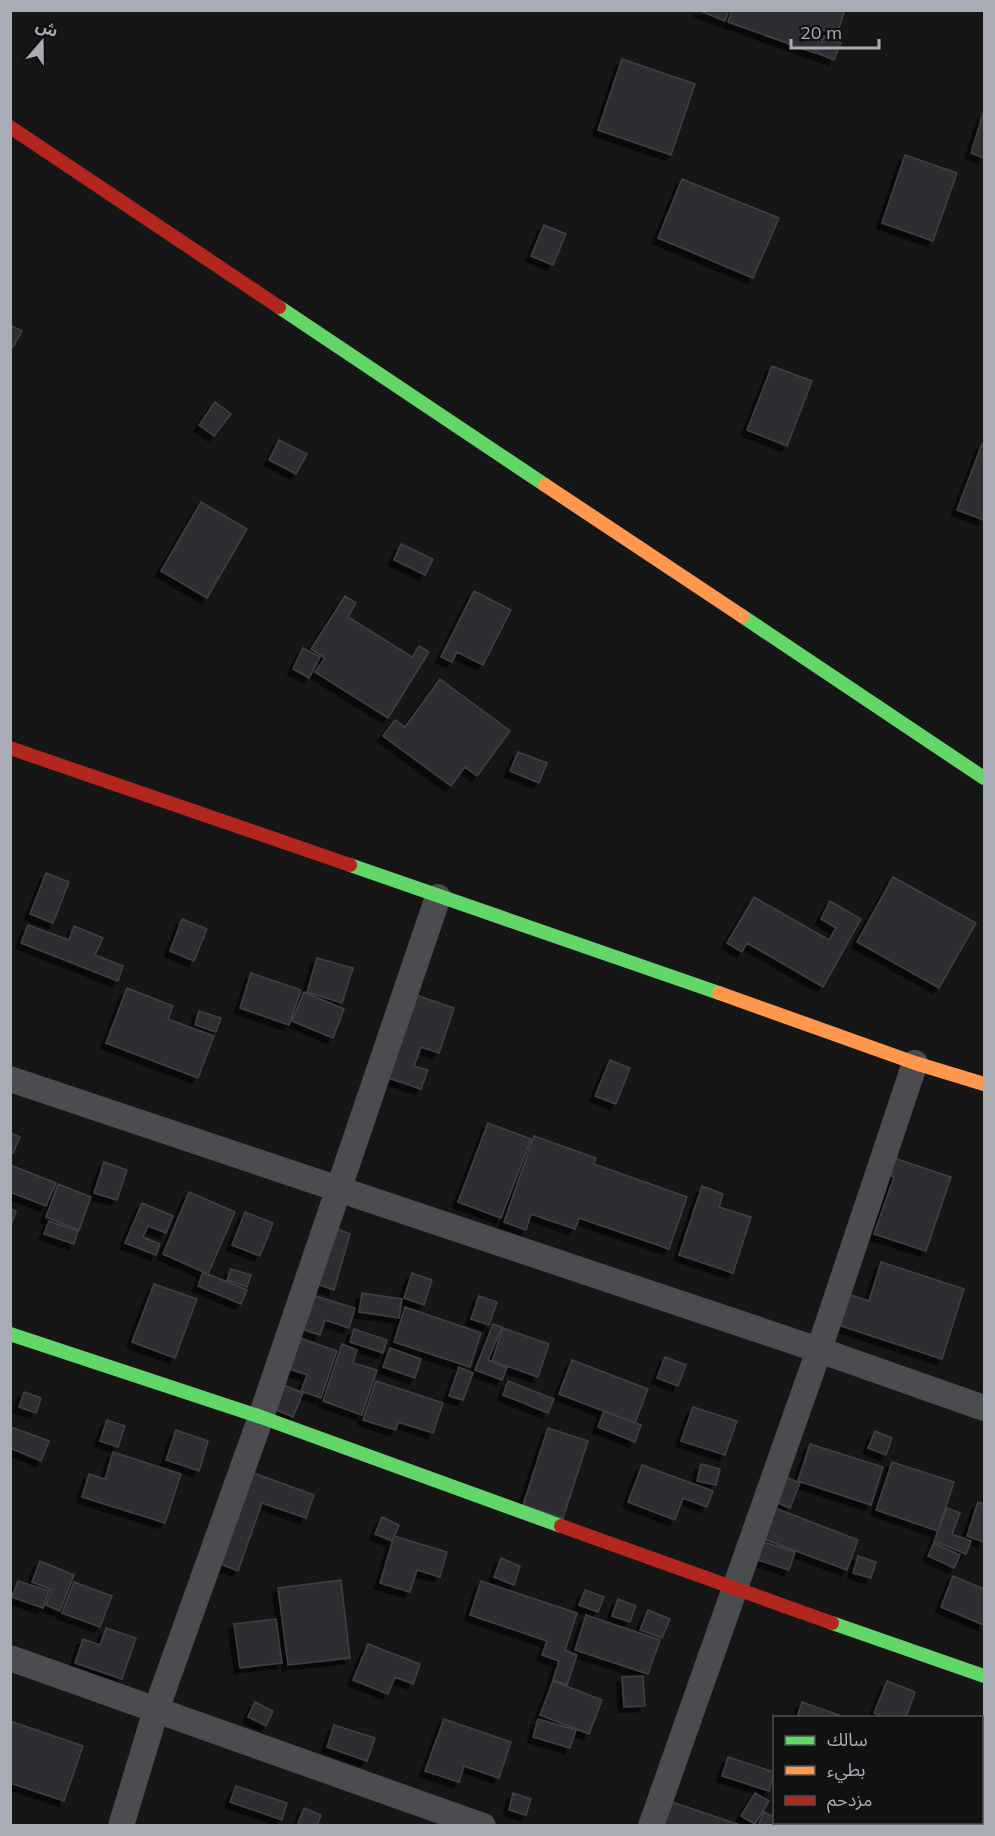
<svg xmlns="http://www.w3.org/2000/svg" width="995" height="1836" font-family="Mulish,'Noto Sans Arabic',sans-serif">
  <defs>
    <filter id="shadow"><feDropShadow dx="-5.5" dy="5.5" stdDeviation="0" flood-color="#0009"/></filter>
  </defs>
  <rect width="100%" height="100%" fill="#161617"/>
  <path fill="#2f2f31" stroke="#3f4043" stroke-width="1.5" filter="url(#shadow)" d="M698 10H729L725 21Z
    M732 10H845L837 34 823 30 815 53 728 22Z
    M824 36 841 43 834 60 817 53Z
    M622 59 695 84 671 155 598 130Z
    M983 114 984 115V158L971 153Z
    M905 155 957 173 933 241 882 223Z
    M682 179 779 218 753 278 658 238Z
    M544 225 566 234 553 265 531 256Z
    M10 325 22 331 13 347 10 346Z
    M772 366 812 381 787 446 747 430Z
    M215 402 231 414 214 436 199 425Z
    M279 440 307 454 296 474 269 460Z
    M982 444 984 445V520L957 510Z
    M201 502 247 529 207 598 161 571Z
    M401 544 433 559 425 575 394 560Z
    M474 591 511 610 483 665 457 652 452 662 441 657Z
    M345 596 356 603 348 617 412 657 419 646 429 652 388 718 315 672 325 658 311 649Z
    M303 648 320 657 309 678 293 669Z
    M440 679 510 731 477 776 465 767 451 786 383 736 395 720 405 727Z
    M518 752 547 763 539 783 510 771Z
    M46 873 69 882 53 923 30 914Z
    M893 877 976 923 939 988 857 942Z
    M754 897 829 940 836 928 821 919 830 901 861 919 823 987 747 943 742 952 727 943Z
    M182 919 207 929 194 961 170 951Z
    M28 925 69 940 74 926 103 938 95 955 123 966 118 981 21 943Z
    M317 958 353 968 342 1003 307 992Z
    M251 973 301 990 289 1025 240 1008Z
    M127 988 173 1006 168 1019 214 1036 198 1078 106 1043Z
    M304 992 344 1009 333 1038 292 1021Z
    M416 995 454 1008 439 1053 421 1047 414 1066 428 1070 421 1089 388 1078Z
    M199 1011 221 1018 216 1032 195 1025Z
    M610 1060 630 1068 616 1104 595 1096Z
    M488 1123 531 1139 501 1218 458 1202Z
    M10 1133 20 1137 13 1153 10 1152Z
    M534 1136 596 1158 594 1164 687 1197 669 1249 579 1218 575 1229 531 1214 526 1230 504 1222Z
    M891 1157 951 1177 926 1251 874 1234 894 1177 885 1174Z
    M104 1162 127 1170 117 1200 94 1193Z
    M10 1165 56 1183 46 1206 10 1192Z
    M58 1184 91 1197 79 1230 46 1217Z
    M702 1186 723 1194 719 1207 751 1217 733 1273 679 1255Z
    M189 1192 235 1212 208 1274 163 1254Z
    M142 1203 173 1216 166 1233 148 1226 143 1237 160 1244 156 1255 125 1243Z
    M10 1209 16 1211 12 1223H10Z
    M245 1212 273 1223 260 1256 232 1245Z
    M49 1221 78 1231 74 1244 44 1234Z
    M332 1227 350 1234 334 1290 314 1283Z
    M881 1262 964 1289 942 1359 835 1324 845 1293 869 1301Z
    M231 1269 251 1275 247 1287 227 1280Z
    M203 1272 247 1290 241 1304 198 1286Z
    M412 1273 432 1280 424 1305 404 1298Z
    M154 1284 197 1299 175 1358 132 1342Z
    M362 1293 402 1299 399 1318 359 1312Z
    M312 1295 355 1308 349 1328 325 1320 320 1335 301 1329Z
    M479 1296 497 1302 489 1325 471 1319Z
    M405 1307 481 1333 470 1367 394 1342Z
    M493 1324 502 1327 488 1360 507 1368 502 1380 475 1370Z
    M503 1328 549 1344 538 1377 492 1361Z
    M354 1329 387 1340 383 1353 350 1342Z
    M294 1336 337 1351 321 1398 301 1391 307 1375 284 1367Z
    M342 1344 357 1350 353 1363 377 1370 362 1415 323 1401Z
    M390 1348 421 1359 415 1378 383 1367Z
    M665 1357 686 1365 678 1386 657 1378Z
    M572 1360 648 1389 635 1423 559 1394Z
    M459 1367 473 1373 463 1400 449 1396Z
    M376 1381 443 1403 433 1433 398 1422 396 1430 363 1420Z
    M508 1381 554 1399 548 1413 503 1395Z
    M279 1383 303 1393 293 1417 269 1407Z
    M24 1392 41 1398 36 1413 19 1407Z
    M693 1407 737 1421 725 1455 681 1441Z
    M604 1411 641 1425 635 1442 598 1427Z
    M107 1420 125 1426 118 1447 100 1441Z
    M11 1427 49 1441 41 1461 10 1448Z
    M548 1428 588 1441 563 1518 523 1505Z
    M176 1430 208 1441 199 1471 166 1460Z
    M875 1431 892 1438 886 1455 868 1448Z
    M810 1444 883 1467 871 1505 798 1481Z
    M113 1452 181 1474 165 1523 82 1497 89 1474 105 1479Z
    M892 1462 954 1482 938 1531 876 1510Z
    M701 1464 720 1469 716 1485 697 1481Z
    M642 1465 713 1491 707 1507 683 1498 675 1520 628 1502Z
    M251 1472 314 1495 306 1518 262 1503 238 1571 218 1563Z
    M778 1474 800 1483 790 1508 768 1499Z
    M978 1502 984 1504V1542L967 1536Z
    M775 1508 858 1540 847 1570 764 1539Z
    M947 1508 960 1513 952 1534 971 1541 966 1554 934 1541Z
    M382 1517 399 1525 392 1541 375 1534Z
    M394 1536 447 1552 440 1577 417 1570 410 1592 380 1583Z
    M764 1542 795 1552 789 1570 758 1560Z
    M934 1543 960 1555 954 1568 928 1556Z
    M858 1556 876 1562 871 1578 853 1573Z
    M501 1558 520 1566 514 1585 494 1577Z
    M40 1561 74 1575 60 1611 46 1605 52 1590 32 1582Z
    M953 1576 984 1589V1625L941 1607Z
    M341 1580 350 1658 288 1665 278 1588Z
    M18 1581 49 1591 43 1608 12 1597Z
    M481 1581 577 1613 565 1650 577 1655 567 1685 553 1680 559 1661 542 1655 547 1641 470 1615Z
    M74 1582 112 1596 100 1627 62 1613Z
    M585 1590 604 1597 598 1612 579 1605Z
    M618 1599 636 1606 630 1622 612 1616Z
    M648 1610 670 1619 662 1638 640 1630Z
    M586 1615 660 1640 648 1674 575 1650Z
    M276 1619 282 1663 240 1668 234 1624Z
    M106 1628 136 1638 122 1679 75 1663 83 1639 100 1645Z
    M368 1644 420 1664 413 1684 395 1677 388 1694 353 1680Z
    M643 1676 645 1706 624 1707 622 1677Z
    M553 1681 602 1700 589 1734 540 1715Z
    M887 1681 915 1692 906 1718H886L874 1713Z
    M255 1702 273 1711 266 1726 248 1717Z
    M802 1702 847 1718H797Z
    M444 1719 511 1742 499 1778 464 1766 459 1782 425 1771Z
    M538 1719 576 1730 570 1748 533 1737Z
    M13 1722 83 1746 64 1801 10 1783V1729Z
    M334 1725 375 1738 367 1761 327 1747Z
    M728 1757 774 1772 769 1791 722 1776Z
    M236 1786 287 1803 282 1820 230 1802Z
    M513 1793 531 1799 526 1815 509 1810Z
    M755 1793 769 1801 755 1824 741 1816Z
    M672 1802 743 1826H654Z
    M304 1808 321 1815 317 1826H305L298 1823Z
    M764 1812 774 1817V1822H789L796 1826H758Z"/>
  <g fill="none" stroke-linecap="round" stroke-linejoin="round">
    <path stroke="#4b4c4f" stroke-width="26" d="M10 1079 819 1350 984 1408
      M10 1658 483 1826
      M121 1826 156 1710 261 1417 438 897
      M651 1826 819 1350 915 1063"/>
    <path stroke="#63d668" stroke-width="14" d="M279 307 545 485
      M742 616 984 778
      M350 865 719 993
      M10 1334 261 1417 561 1526
      M832 1623 984 1676"/>
    <path stroke="#ff974d" stroke-width="14" d="M545 485 742 616
      M719 993 915 1063 984 1084"/>
    <path stroke="#b3261e" stroke-width="14" d="M10 127 279 307
      M10 748 350 865
      M561 1526 832 1623"/>
  </g>
  <rect width="995" height="1836" fill="none" stroke="#a9acb6" stroke-width="24"/>
  <rect x="773" y="1716" width="210" height="108" fill="#111112" stroke="#4e4f54" stroke-width="1.5"/>
  <rect x="785" y="1736" width="30" height="9" fill="#63d668" stroke="#4e4f54" stroke-width="1.5"/>
  <text x="827" y="1746" font-size="18" fill="#a9acb6">سالك</text>
  <rect x="785" y="1766" width="30" height="9" fill="#ff974d" stroke="#4e4f54" stroke-width="1.5"/>
  <text x="827" y="1776" font-size="18" fill="#a9acb6">بطيء</text>
  <rect x="785" y="1796" width="30" height="9" fill="#b3261e" stroke="#4e4f54" stroke-width="1.5"/>
  <text x="827" y="1806" font-size="18" fill="#a9acb6">مزدحم</text>
  <g transform="translate(42 42) rotate(20)" stroke="#111112" stroke-width="4.5" paint-order="stroke">
  <path d="M0-4.5L10 22L0 15L-10 22Z" fill="#a9acb6"/>
  <text y="-9" font-size="16" font-weight="bold" text-anchor="middle" fill="#a9acb6">ش</text>
  </g>
  <path d="M791 39v9h88v-9" fill="none" stroke="#a9acb6" stroke-width="3"/>
  <text x="800" y="39" font-size="18" fill="#a9acb6" stroke="#111112" stroke-width="4.5" paint-order="stroke">20 m</text>
</svg>
